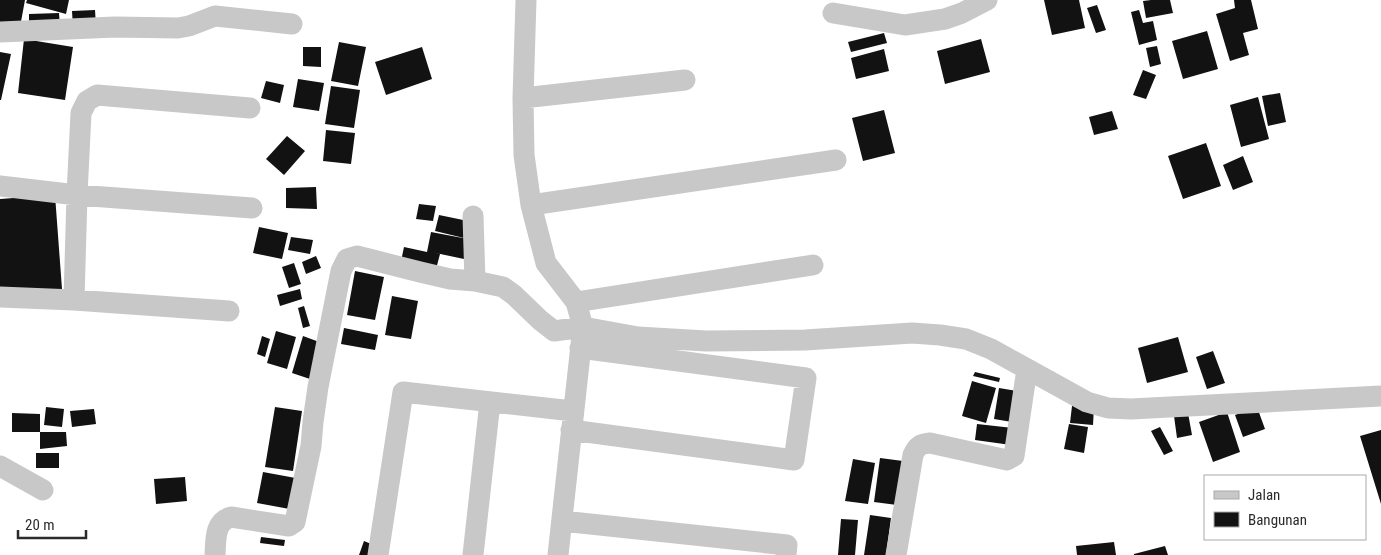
<svg xmlns="http://www.w3.org/2000/svg" width="1381" height="555" font-family="'Roboto Condensed',sans-serif">
  <rect width="100%" height="100%" fill="#fff"/>
  <path fill="#121212" d="M0 0H25L20 27 0 23Z
    M27 0H69L66 14 26 3Z
    M1044 0H1079L1085 28 1052 35Z
    M1151 0H1170L1173 13 1146 18 1143 1Z
    M1234 0H1251L1258 29 1243 33 1249 55 1230 61 1216 14 1235 8Z
    M1097 5 1106 30 1096 33 1087 8Z
    M95 10 96 26 73 28 72 11Z
    M1139 10 1143 23 1153 21 1157 40 1139 45 1131 12Z
    M59 13 60 27 29 28V14Z
    M1207 31 1218 69 1183 79 1172 41Z
    M884 33 887 43 851 52 848 42Z
    M24 39 73 47 65 100 18 93Z
    M981 39 990 72 945 84 937 51Z
    M339 42 366 47 358 86 331 81Z
    M1157 46 1161 64 1150 67 1146 48Z
    M303 47H321V67L303 66Z
    M422 47 432 79 386 95 375 62Z
    M884 49 889 71 856 79 851 58Z
    M0 52 11 54 1 100H0Z
    M1143 70 1156 75 1146 99 1133 95Z
    M298 79 324 83 319 111 293 107Z
    M266 81 284 85 280 103 261 98Z
    M331 86 360 90 354 128 325 124Z
    M1280 93 1286 122 1268 126 1262 96Z
    M1258 97 1269 139 1241 147 1230 105Z
    M884 110 895 153 863 161 852 118Z
    M1112 111 1118 129 1094 135 1089 117Z
    M326 130 355 133 351 164 323 161Z
    M287 136 305 151 284 175 266 159Z
    M1206 143 1221 186 1183 199 1168 156Z
    M1243 156 1253 182 1233 190 1223 165Z
    M316 187 317 209 286 208V188Z
    M55 195 62 289 0 293V199Z
    M419 204 436 206 433 221 416 219Z
    M439 215 468 221 464 238 435 231Z
    M259 227 288 233 282 259 253 253Z
    M431 232 468 239 464 259 431 252 440 254 435 273 400 266 404 247 427 252Z
    M291 237 313 240 310 254 288 250Z
    M316 256 321 268 306 274 302 262Z
    M294 263 301 284 289 288 282 267Z
    M355 271 384 277 375 320 347 315Z
    M300 289 302 299 280 306 277 295Z
    M392 296 418 301 411 339 385 335Z
    M304 306 310 326 303 328 298 308Z
    M344 328 378 335 375 350 341 344Z
    M276 331 296 337 287 369 267 363Z
    M262 336 270 339 265 357 257 354Z
    M303 336 322 343 310 379 292 373Z
    M1178 337 1188 372 1147 383 1138 348Z
    M1213 351 1225 383 1207 389 1196 357Z
    M975 372 1000 378 999 382 973 376Z
    M972 381 996 388 986 423 962 416Z
    M999 388 1017 391 1012 422 994 419Z
    M1072 406 1094 407 1093 425 1070 423Z
    M46 407 64 409 62 427 44 425Z
    M275 407 302 411 293 471 265 467Z
    M1257 407 1265 429 1243 437 1235 415Z
    M94 409 96 424 72 427 70 411Z
    M1227 412 1240 452 1213 462 1199 422Z
    M12 413 40 414V432H12Z
    M1188 413 1192 435 1177 438 1174 416Z
    M977 424 1013 428 1011 445 975 440Z
    M1069 424 1088 427 1084 453 1064 449Z
    M1160 427 1173 451 1164 455 1151 431Z
    M1381 430V504L1360 436Z
    M40 432H66L67 446 40 449Z
    M36 453H59V468H36Z
    M880 458 903 461 897 505 874 502Z
    M853 459 875 463 868 504 845 501Z
    M263 472 301 479 295 510 257 503Z
    M185 477 187 501 156 504 154 479Z
    M870 515 891 518 886 555H864Z
    M841 519 858 520 855 555H838Z
    M261 537 285 540 284 546 260 543Z
    M364 541 376 546 372 555H359Z
    M1114 542 1116 555H1077L1076 546Z
    M1165 546 1168 555H1134V554Z"/>
  <g fill="none" stroke-linecap="round" stroke-linejoin="round">
    <path stroke="#c8c8c8" stroke-width="21" d="M526 0 523 98 524 155 531 205 546 263 576 302 583 327 558 555
      M833 13 905 25 945 19 962 13 987 0
      M0 32 115 27 178 28 189 26 215 16 292 24
      M523 98 685 80
      M0 186 77 195 252 208
      M531 205 836 160
      M475 281 503 287 514 295 540 320 554 331 583 327 638 337 706 341 805 340 912 333 940 335 966 339 991 349 1087 402 1108 408 1131 409 1381 396
      M0 297 74 300 229 311
      M74 300 77 195 81 113 87 101 97 95 250 108
      M576 302 813 265
      M571 430 794 460 806 378 580 348
      M0 466 43 490
      M562 521 787 545 786 555
      M215 555C216 540 214 522 231 517L289 526 295 522 311 446 313 422 318 387 341 271 347 259 357 256 420 272 450 279 475 281 473 216
      M378 555 403 392 573 411
      M473 555 490 402
      M896 555 913 455C917 446 920 444 930 443L1007 460 1014 456 1027 369"/>
  </g>
  <rect x="1204" y="475" width="162" height="65" fill="#ffffff" stroke="#aaaaaa"/>
  <rect x="1214" y="491" width="25" height="8" fill="#c8c8c8" stroke="#aaaaaa"/>
  <text x="1248" y="500" font-size="15" fill="#2b2b2b">Jalan</text>
  <rect x="1214" y="512" width="25" height="15" fill="#121212" stroke="#aaaaaa"/>
  <text x="1248" y="525" font-size="15" fill="#2b2b2b">Bangunan</text>
  <path d="M18 530v8h68v-8" fill="none" stroke="#2b2b2b" stroke-width="2.5"/>
  <text x="25" y="530" font-size="15" fill="#2b2b2b" stroke="#ffffff" stroke-width="4" paint-order="stroke">20 m</text>
</svg>
